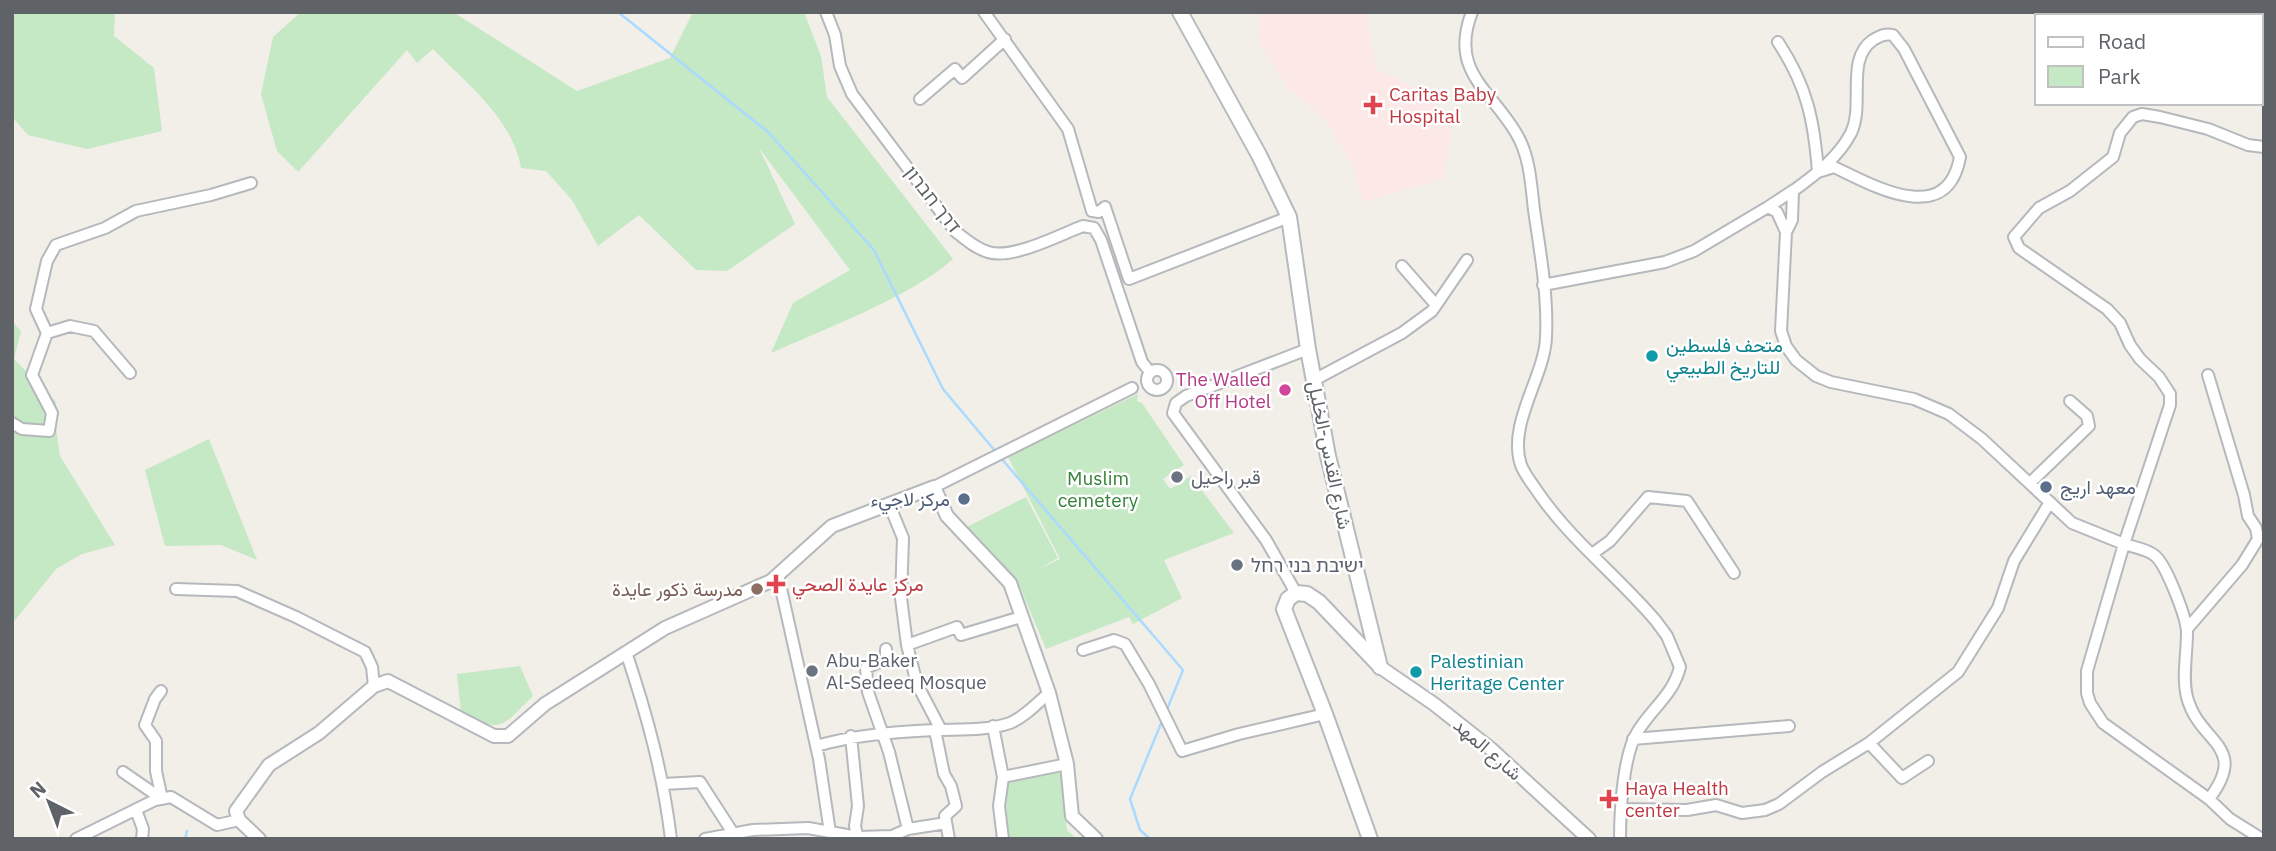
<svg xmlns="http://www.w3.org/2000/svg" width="2276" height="851" font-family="'IBM Plex Sans',Vazirmatn,'Noto Sans Hebrew',sans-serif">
  <rect width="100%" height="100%" fill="#f1efe8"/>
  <path fill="#fce8e6" d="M1261 12H1366L1376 69 1431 95 1452 132 1443 179 1363 202 1351 162 1322 116 1287 88 1258 40Z"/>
  <path fill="#c5e8c5" d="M12 12H115L114 36 154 68 162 131 87 149 28 135 12 117Z
    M301 12H453L577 91 670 58 693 12H804L821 56 827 97 953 259C909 298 826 328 771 353L793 303 850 270 759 148 795 224 727 271 696 270 639 215 598 246 572 200 546 171 521 168C513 119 466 83 433 49L417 63 407 50 298 172 277 151 261 94 273 37Z
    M12 321 21 331 14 359 56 402 55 423 60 456 115 545 82 554 56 569 12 624Z
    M1138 394 1137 401 1142 403 1184 465 1163 479 1170 489 1191 476 1234 533 1164 560 1182 598 1133 624 1129 617 1046 649 1017 580 967 527 1026 497 1058 558 1039 569 1060 559 1008 457Z
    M209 439 257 560 221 545 165 546 145 470Z
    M520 666 533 696C502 726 502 735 461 712L457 674Z
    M1062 772 1067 830 1077 839H1005L1001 805 1007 779Z"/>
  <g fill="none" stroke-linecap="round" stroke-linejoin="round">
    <path stroke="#aadaff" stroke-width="2.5" d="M618 12 768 132 874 250 943 389 996 452
      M1000 457 1183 670 1166 712
      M185 839 187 831
      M1150 839 1140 830 1130 799 1162 721"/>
    <defs>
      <path id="minor" d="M826 12 835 35 840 66 852 94 955 231C965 239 975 248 988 252 1012 260 1059 235 1083 226L1094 228 1101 240 1142 362 1150 372
        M984 12 1068 129 1092 211 1099 212 1105 207 1129 279 1289 217
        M1472 12C1449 71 1490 89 1516 133 1530 156 1531 184 1534 210 1540 251 1548 295 1546 337 1545 376 1507 424 1521 465 1524 473 1530 481 1535 488 1568 538 1617 575 1656 621L1667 636 1680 667C1673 695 1652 708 1638 731 1623 754 1620 811 1620 839
        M2226 12 2236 16
        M2116 16 2118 12
        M2260 24 2264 25
        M1778 42C1807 86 1814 120 1818 172
        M920 99 955 69 962 78 1005 39
        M1818 172 1834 167C1872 185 1947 229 1960 157L1904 49 1893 35C1885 33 1880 36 1873 40 1845 59 1865 104 1851 133 1838 158 1815 175 1793 191L1792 220 1786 232 1781 331 1786 346 1796 360 1816 376 1831 382 1914 399 1949 414 1982 439 2072 523 2124 544 2087 671V693L2090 703 2103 723 2209 799 2230 819 2262 839
        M1768 207 1794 190
        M1402 266 1436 305
        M1543 285 1665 262 1694 251 1768 207 1777 212 1786 232
        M47 333 36 309 47 261 56 245 105 228 136 211 211 195 251 183
        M1147 380a10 10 0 1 1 20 0a10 10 0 1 1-20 0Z
        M1314 380 1402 333 1432 311 1467 260
        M12 423 22 429 49 431 52 413 32 375 47 333 70 326 94 331 130 373
        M2030 483 2089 426 2087 416 2070 401
        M934 487 1132 388
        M889 504 903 538 901 598 907 645 917 684 941 730
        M1592 554 1610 541 1648 497 1687 501 1734 573
        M778 575 819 759 831 839
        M176 589 237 591 296 617 365 652 372 667 374 686
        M1296 593 1266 540 1173 413 1176 403 1186 396 1308 349
        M2187 629 2242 565 2258 539 2256 528 2248 516 2244 495 2208 375
        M907 645 957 627 961 635 1021 617
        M886 649V659L866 668 868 692 889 752 908 829
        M1083 650 1114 640 1125 644 1149 684 1182 751 1239 734 1325 714
        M626 652C647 715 663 773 671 839
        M161 691 155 699 145 725 156 741V771L162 799
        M993 726 1003 777 999 806 1003 839
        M935 730 944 774 951 786 956 806 945 816 949 839
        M851 736 858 806 855 826 858 839
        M1633 739 1789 726
        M1869 743 1902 778 1928 761
        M816 746C855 735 894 732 934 730 959 729 987 731 1010 723 1025 717 1037 703 1049 693
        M123 772 162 799
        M1003 777 1067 764
        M663 784 700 782 733 833
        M2209 799C2250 745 2199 744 2187 697 2182 677 2187 654 2187 633 2187 619 2166 563 2154 555 2147 549 2133 547 2124 544L2170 405V394L2159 377 2140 359 2130 345 2120 323 2107 309 2019 248 2014 237 2039 208 2070 191 2113 157 2120 133 2133 117 2142 114 2160 117 2208 129 2248 145 2264 147
        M1623 809 1687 810 1716 805 1742 813 1765 810 1779 804 1822 772 1869 743 1958 672 1998 608 2014 561 2050 502
        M136 810 143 829 142 839
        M76 839 155 800 171 797 217 825 239 820
        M705 839 753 830 808 828 858 837 892 836 908 829 946 823"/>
      <path id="tertiary" d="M1380 667 1434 704 1491 749 1589 839
        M259 839 239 820 236 811 269 765 319 733 374 686 388 681 494 736H508L545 704 665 628 771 581 832 526 934 487 947 516 1010 583 1049 693 1067 764 1072 816 1096 839"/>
      <path id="secondary" d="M1180 12 1259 155 1289 217 1308 349 1328 456 1380 667
        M1370 839 1325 714 1284 609 1288 599 1296 593 1307 594 1319 602 1379 665"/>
    </defs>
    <use href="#minor" stroke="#b5b8bc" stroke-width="14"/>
    <use href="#tertiary" stroke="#b5b8bc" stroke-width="16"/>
    <use href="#secondary" stroke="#b6babf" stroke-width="18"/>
    <use href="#minor" stroke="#fff" stroke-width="10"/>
    <use href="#tertiary" stroke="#fff" stroke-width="12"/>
    <use href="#secondary" stroke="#fff" stroke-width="14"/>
  </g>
  <g fill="#e0444e" stroke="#fff" stroke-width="2.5">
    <path d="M1369.5 94.5h7v7h7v7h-7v7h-7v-7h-7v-7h7z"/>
    <path d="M772.5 573.5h7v7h7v7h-7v7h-7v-7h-7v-7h7z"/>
    <path d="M1605.5 788.5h7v7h7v7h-7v7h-7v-7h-7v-7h7z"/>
  </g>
  <g fill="#0f9aa8" stroke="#fff" stroke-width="2.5">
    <circle cx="1652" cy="356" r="7"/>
    <circle cx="1416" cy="672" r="7"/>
  </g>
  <circle fill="#d1479c" stroke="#fff" stroke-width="2.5" cx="1285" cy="390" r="7"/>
  <g fill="#6b7280" stroke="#fff" stroke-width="2.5">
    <circle cx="1177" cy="477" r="7"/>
    <circle cx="1237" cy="565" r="7"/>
    <circle cx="812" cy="671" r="7"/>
  </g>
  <g fill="#5c6f8a" stroke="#fff" stroke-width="2.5">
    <circle cx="2046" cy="487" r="7"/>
    <circle cx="964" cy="499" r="7"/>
  </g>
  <circle fill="#8d6e63" stroke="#fff" stroke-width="2.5" cx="757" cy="589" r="7"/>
  <g text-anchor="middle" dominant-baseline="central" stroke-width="5" stroke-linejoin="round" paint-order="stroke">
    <g font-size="19" fill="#be3a42" stroke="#fff" text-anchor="start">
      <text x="1389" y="94">Caritas Baby<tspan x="1389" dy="22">Hospital</tspan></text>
      <text x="792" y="584">مركز عايدة الصحي</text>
      <text x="1625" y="788">Haya Health<tspan x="1625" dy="22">center</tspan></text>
    </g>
    <g font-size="19" fill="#5f6368" stroke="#fff">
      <text transform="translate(933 199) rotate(52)">דרך חברון</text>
      <text transform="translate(1330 455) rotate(78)">شارع القدس-الخليل</text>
      <text transform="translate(1488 749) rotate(41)">شارع المهد</text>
    </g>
    <g font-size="19" fill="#0d838f" stroke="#fff" text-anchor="start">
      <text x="1666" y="345">متحف فلسطين<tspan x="1666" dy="22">للتاريخ الطبيعي</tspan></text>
      <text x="1430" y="661">Palestinian<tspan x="1430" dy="22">Heritage Center</tspan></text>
    </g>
    <g font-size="19" fill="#b23c85" stroke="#fff" text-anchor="end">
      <text x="1271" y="379">The Walled<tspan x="1271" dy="22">Off Hotel</tspan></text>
    </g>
    <g font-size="19" fill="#5b616d" stroke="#fff" text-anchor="start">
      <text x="1191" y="477">قبر راحيل</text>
      <text x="1251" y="565">ישיבת בני רחל</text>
      <text x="826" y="660">Abu-Baker<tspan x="826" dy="22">Al-Sedeeq Mosque</tspan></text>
    </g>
    <g font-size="19" fill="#348238" stroke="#fff">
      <text x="1098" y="478">Muslim<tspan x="1098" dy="22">cemetery</tspan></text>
    </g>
    <g font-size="19" fill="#4e5e75" stroke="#fff" text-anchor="start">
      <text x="2060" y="487">معهد اريج</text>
      <text x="950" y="499" text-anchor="end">مركز لاجيء</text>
    </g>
    <g font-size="19" fill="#785e54" stroke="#fff" text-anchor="end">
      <text x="743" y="589">مدرسة ذكور عايدة</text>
    </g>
  </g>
  <rect width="2276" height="851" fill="none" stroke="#5f6368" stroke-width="28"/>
  <rect x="2035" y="14" width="228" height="91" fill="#ffffff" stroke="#bfc1c3" stroke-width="2"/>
  <rect x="2048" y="37" width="35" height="10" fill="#ffffff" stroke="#bfc1c3" stroke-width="2"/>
  <text x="2098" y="49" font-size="21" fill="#5f6368">Road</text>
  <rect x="2048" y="66" width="35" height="21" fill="#c5e8c5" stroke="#bfc1c3" stroke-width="2"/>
  <text x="2098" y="84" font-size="21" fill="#5f6368">Park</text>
  <g transform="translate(49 802) rotate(318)" stroke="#ffffff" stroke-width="5" paint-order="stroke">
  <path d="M0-5L12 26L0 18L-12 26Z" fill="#5f6368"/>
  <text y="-10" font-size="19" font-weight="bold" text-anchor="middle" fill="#5f6368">N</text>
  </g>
</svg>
